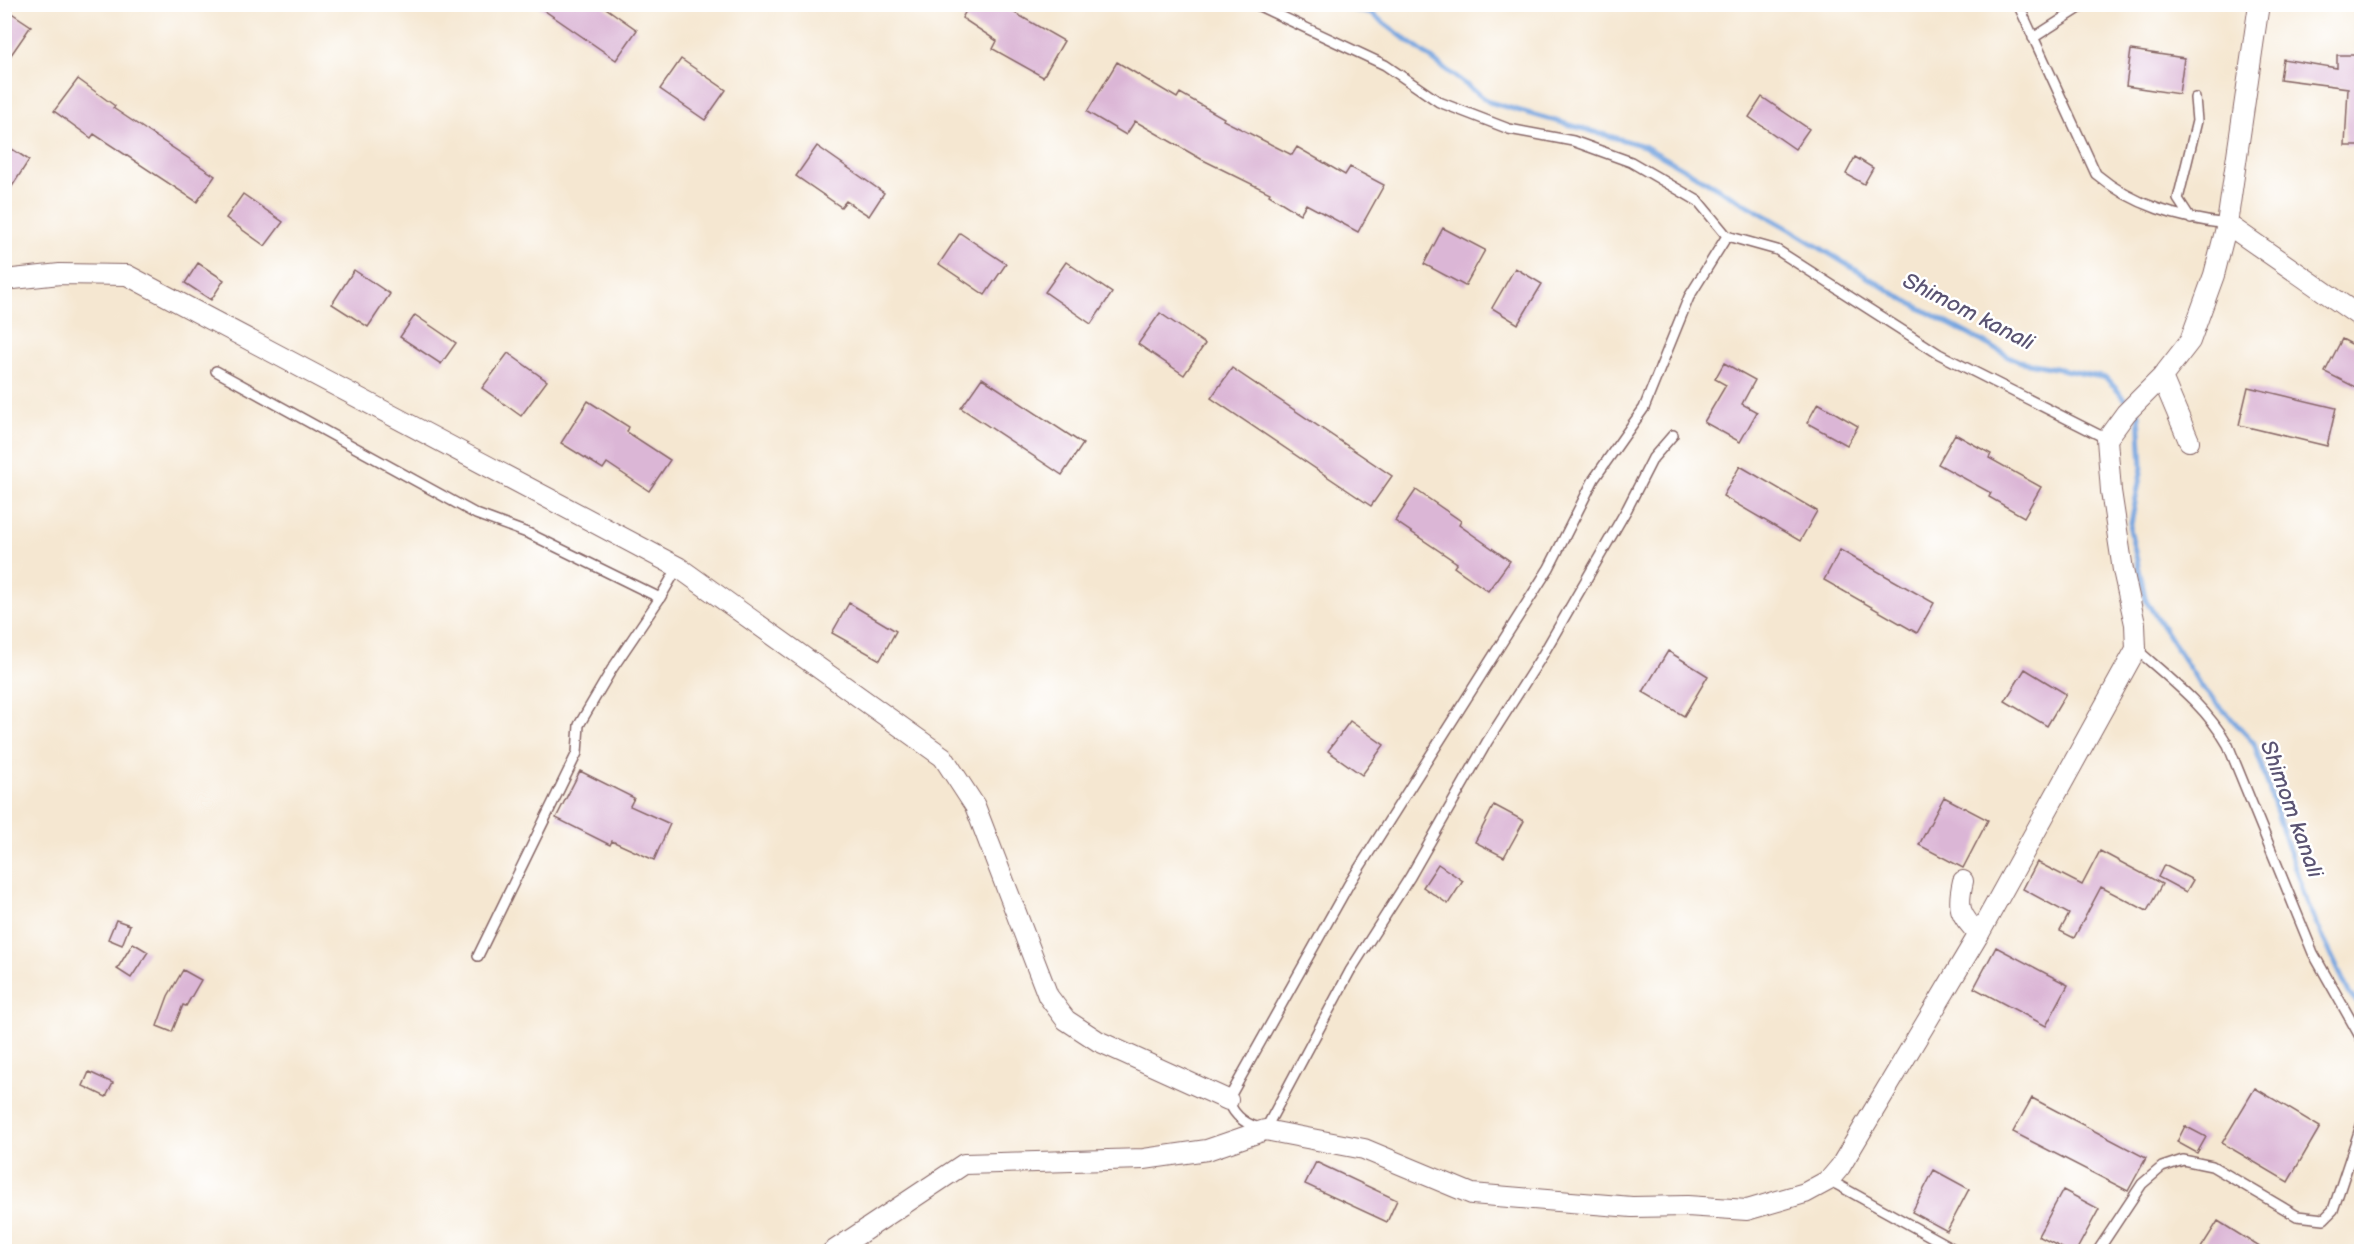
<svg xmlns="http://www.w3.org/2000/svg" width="2366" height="1256" font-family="'Balsamiq Sans',sans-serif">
  <rect width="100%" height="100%" fill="#fff"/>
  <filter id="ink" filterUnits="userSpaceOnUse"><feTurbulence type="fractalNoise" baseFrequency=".0167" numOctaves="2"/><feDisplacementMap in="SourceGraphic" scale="12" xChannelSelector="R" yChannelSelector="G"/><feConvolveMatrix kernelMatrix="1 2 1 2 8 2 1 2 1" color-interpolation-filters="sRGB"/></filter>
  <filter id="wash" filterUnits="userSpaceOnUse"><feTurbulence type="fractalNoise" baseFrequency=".008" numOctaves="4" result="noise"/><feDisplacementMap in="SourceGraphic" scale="24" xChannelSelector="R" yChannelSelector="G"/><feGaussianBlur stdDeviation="1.35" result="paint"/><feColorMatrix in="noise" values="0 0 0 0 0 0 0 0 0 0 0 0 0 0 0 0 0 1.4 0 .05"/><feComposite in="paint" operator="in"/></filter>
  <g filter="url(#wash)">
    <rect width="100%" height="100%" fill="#f5e7d1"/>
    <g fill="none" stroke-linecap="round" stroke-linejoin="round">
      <path stroke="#75a4df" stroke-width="5" d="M1331 4 1372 14 1489 102 1644 146 1791 230 1903 299 2018 361 2106 378 2129 403
        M2135 409 2139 413 2142 467 2130 529 2146 601 2201 686 2254 743 2306 901 2350 995 2362 1006"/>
    </g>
    <g id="blocks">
      <path fill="#dbb6d6" d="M535 4H600L637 30 616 60Z
        M970 4H999L1064 41 1043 77 993 49 997 41 962 18Z
        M4 8 31 26 4 65Z
        M2131 50 2184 58 2179 94 2126 86Z
        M2337 55H2361V146H2345L2348 88 2280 79 2283 59 2337 68Z
        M681 59 726 90 705 120 660 89Z
        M1117 62 1177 98 1180 93 1224 118 1223 120 1292 155 1297 147 1345 175 1350 167 1384 185 1358 232 1306 204 1300 214 1269 195 1270 193 1201 159 1135 121 1126 135 1087 112Z
        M78 79 115 106 113 108 215 176 197 202 94 134 91 138 54 111Z
        M1762 97 1809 129 1795 149 1749 117Z
        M4 144 29 160 4 199Z
        M817 146 884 193 869 216 846 201 841 207 796 176Z
        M1855 157 1873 168 1864 184 1846 174Z
        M243 194 283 222 265 246 226 218Z
        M1443 228 1485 250 1465 286 1424 264Z
        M960 233 1006 264 985 295 939 264Z
        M1066 262 1112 293 1091 324 1045 292Z
        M198 263 224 280 211 300 185 283Z
        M1515 268 1542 284 1518 324 1492 308Z
        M354 270 390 294 368 327 332 304Z
        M1160 313 1205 344 1184 375 1138 344Z
        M415 315 456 343 441 364 400 337Z
        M2342 339 2361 349V390L2325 372Z
        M508 353 547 381 521 416 482 388Z
        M1724 363 1755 380 1742 404 1757 412 1740 442 1704 422 1726 385 1715 379Z
        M1232 368 1392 476 1371 506 1211 398Z
        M982 378 1083 444 1062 475 961 408Z
        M2248 387 2336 408 2327 446 2239 425Z
        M588 401 629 427 627 432 670 460 649 491 607 463 603 469 561 443Z
        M1818 403 1858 426 1847 445 1807 423Z
        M1955 434 1991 454 1989 458 2041 487 2024 517 1989 497 1991 493 1938 464Z
        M1740 466 1817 511 1800 541 1723 496Z
        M1416 490 1461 521 1459 525 1510 561 1488 591 1454 567 1457 563 1395 521Z
        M1840 550 1934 603 1917 633 1824 580Z
        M849 603 896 631 880 660 832 633Z
        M1668 651 1708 676 1684 716 1643 692Z
        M2025 669 2066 694 2047 726 2005 701Z
        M1350 721 1384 745 1362 775 1328 751Z
        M580 771 634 798 630 806 670 824 654 860 612 841 610 845 556 818Z
        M1944 797 1988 820 1963 868 1919 845Z
        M1494 805 1524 821 1504 857 1475 842Z
        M2100 851 2162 884 2147 911 2101 887 2074 938 2060 931 2069 914 2023 889 2037 862 2082 885Z
        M1438 864 1463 881 1448 904 1423 887Z
        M2164 865 2193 880 2186 892 2158 877Z
        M116 920 130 925 122 945 108 939Z
        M133 943 148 952 131 978 117 969Z
        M1996 947 2068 985 2046 1026 1974 988Z
        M183 970 201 980 186 1006 183 1005 172 1032 157 1026 168 996Z
        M89 1072 113 1083 106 1097 83 1086Z
        M2255 1088 2320 1127 2288 1182 2222 1143Z
        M2032 1098 2146 1158 2128 1191 2013 1132Z
        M2185 1126 2206 1137 2197 1153 2177 1142Z
        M1316 1162 1397 1200 1387 1222 1305 1184Z
        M1934 1170 1969 1189 1947 1231 1912 1212Z
        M2063 1190 2099 1209 2076 1251H2068L2038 1236Z
        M2218 1221 2266 1251H2199Z"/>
    </g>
  </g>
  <g filter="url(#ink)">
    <use href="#blocks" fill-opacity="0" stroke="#866565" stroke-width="1.5"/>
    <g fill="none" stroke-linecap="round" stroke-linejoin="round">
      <defs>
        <path id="service" d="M1255 4 1385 65 1439 102 1509 129 1573 141 1631 162 1698 201 1727 236
          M2018 4 2096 174C2134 206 2179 218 2227 224
          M2033 38 2086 4
          M2191 219 2178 199 2197 121 2195 98
          M216 371 476 514 530 534 660 598
          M1673 435 1653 458 1627 509 1542 656 1487 742 1410 877 1350 971 1265 1130C1247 1125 1235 1118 1228 1100L1349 884 1549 568 1594 479 1644 408 1689 297 1727 236 1777 250 1939 354 2107 439
          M2136 649C2169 678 2206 706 2228 745L2313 953 2362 1040
          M478 956 577 753 579 725 612 669 660 598 678 567
          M1829 1180 1959 1252
          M2097 1252 2142 1184 2162 1167 2183 1160 2212 1166 2297 1216 2324 1219 2333 1210 2362 1123"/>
        <path id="minor" d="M2227 224 2362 318
          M4 280 60 274 127 275 678 567 943 757 975 806 1048 996 1066 1020 1098 1041 1228 1100
          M2162 377 2189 441
          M1963 881C1957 907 1959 915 1979 934
          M832 1252 964 1164 1144 1159 1207 1150 1265 1130 1364 1149 1472 1194 1632 1207 1687 1206 1747 1210 1805 1193 1829 1180 1840 1167 1979 934 2136 649 2135 624 2123 570 2111 491 2107 439 2126 413 2162 377 2190 341 2214 275 2227 224 2259 4"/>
      </defs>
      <use href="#service" stroke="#866565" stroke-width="12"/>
      <use href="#minor" stroke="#866565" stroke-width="22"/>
      <use href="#service" stroke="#fff" stroke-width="9"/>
      <use href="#minor" stroke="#fff" stroke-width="20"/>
    </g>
  </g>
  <g text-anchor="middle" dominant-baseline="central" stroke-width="5" stroke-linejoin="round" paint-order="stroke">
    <g font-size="22" font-style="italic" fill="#5b5473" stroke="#fff">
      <text transform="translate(1968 312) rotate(27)">Shimom kanali</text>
      <text transform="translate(2291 809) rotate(70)">Shimom kanali</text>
    </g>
  </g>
  <rect width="2366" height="1256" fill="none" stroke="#fff" stroke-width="24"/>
</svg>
